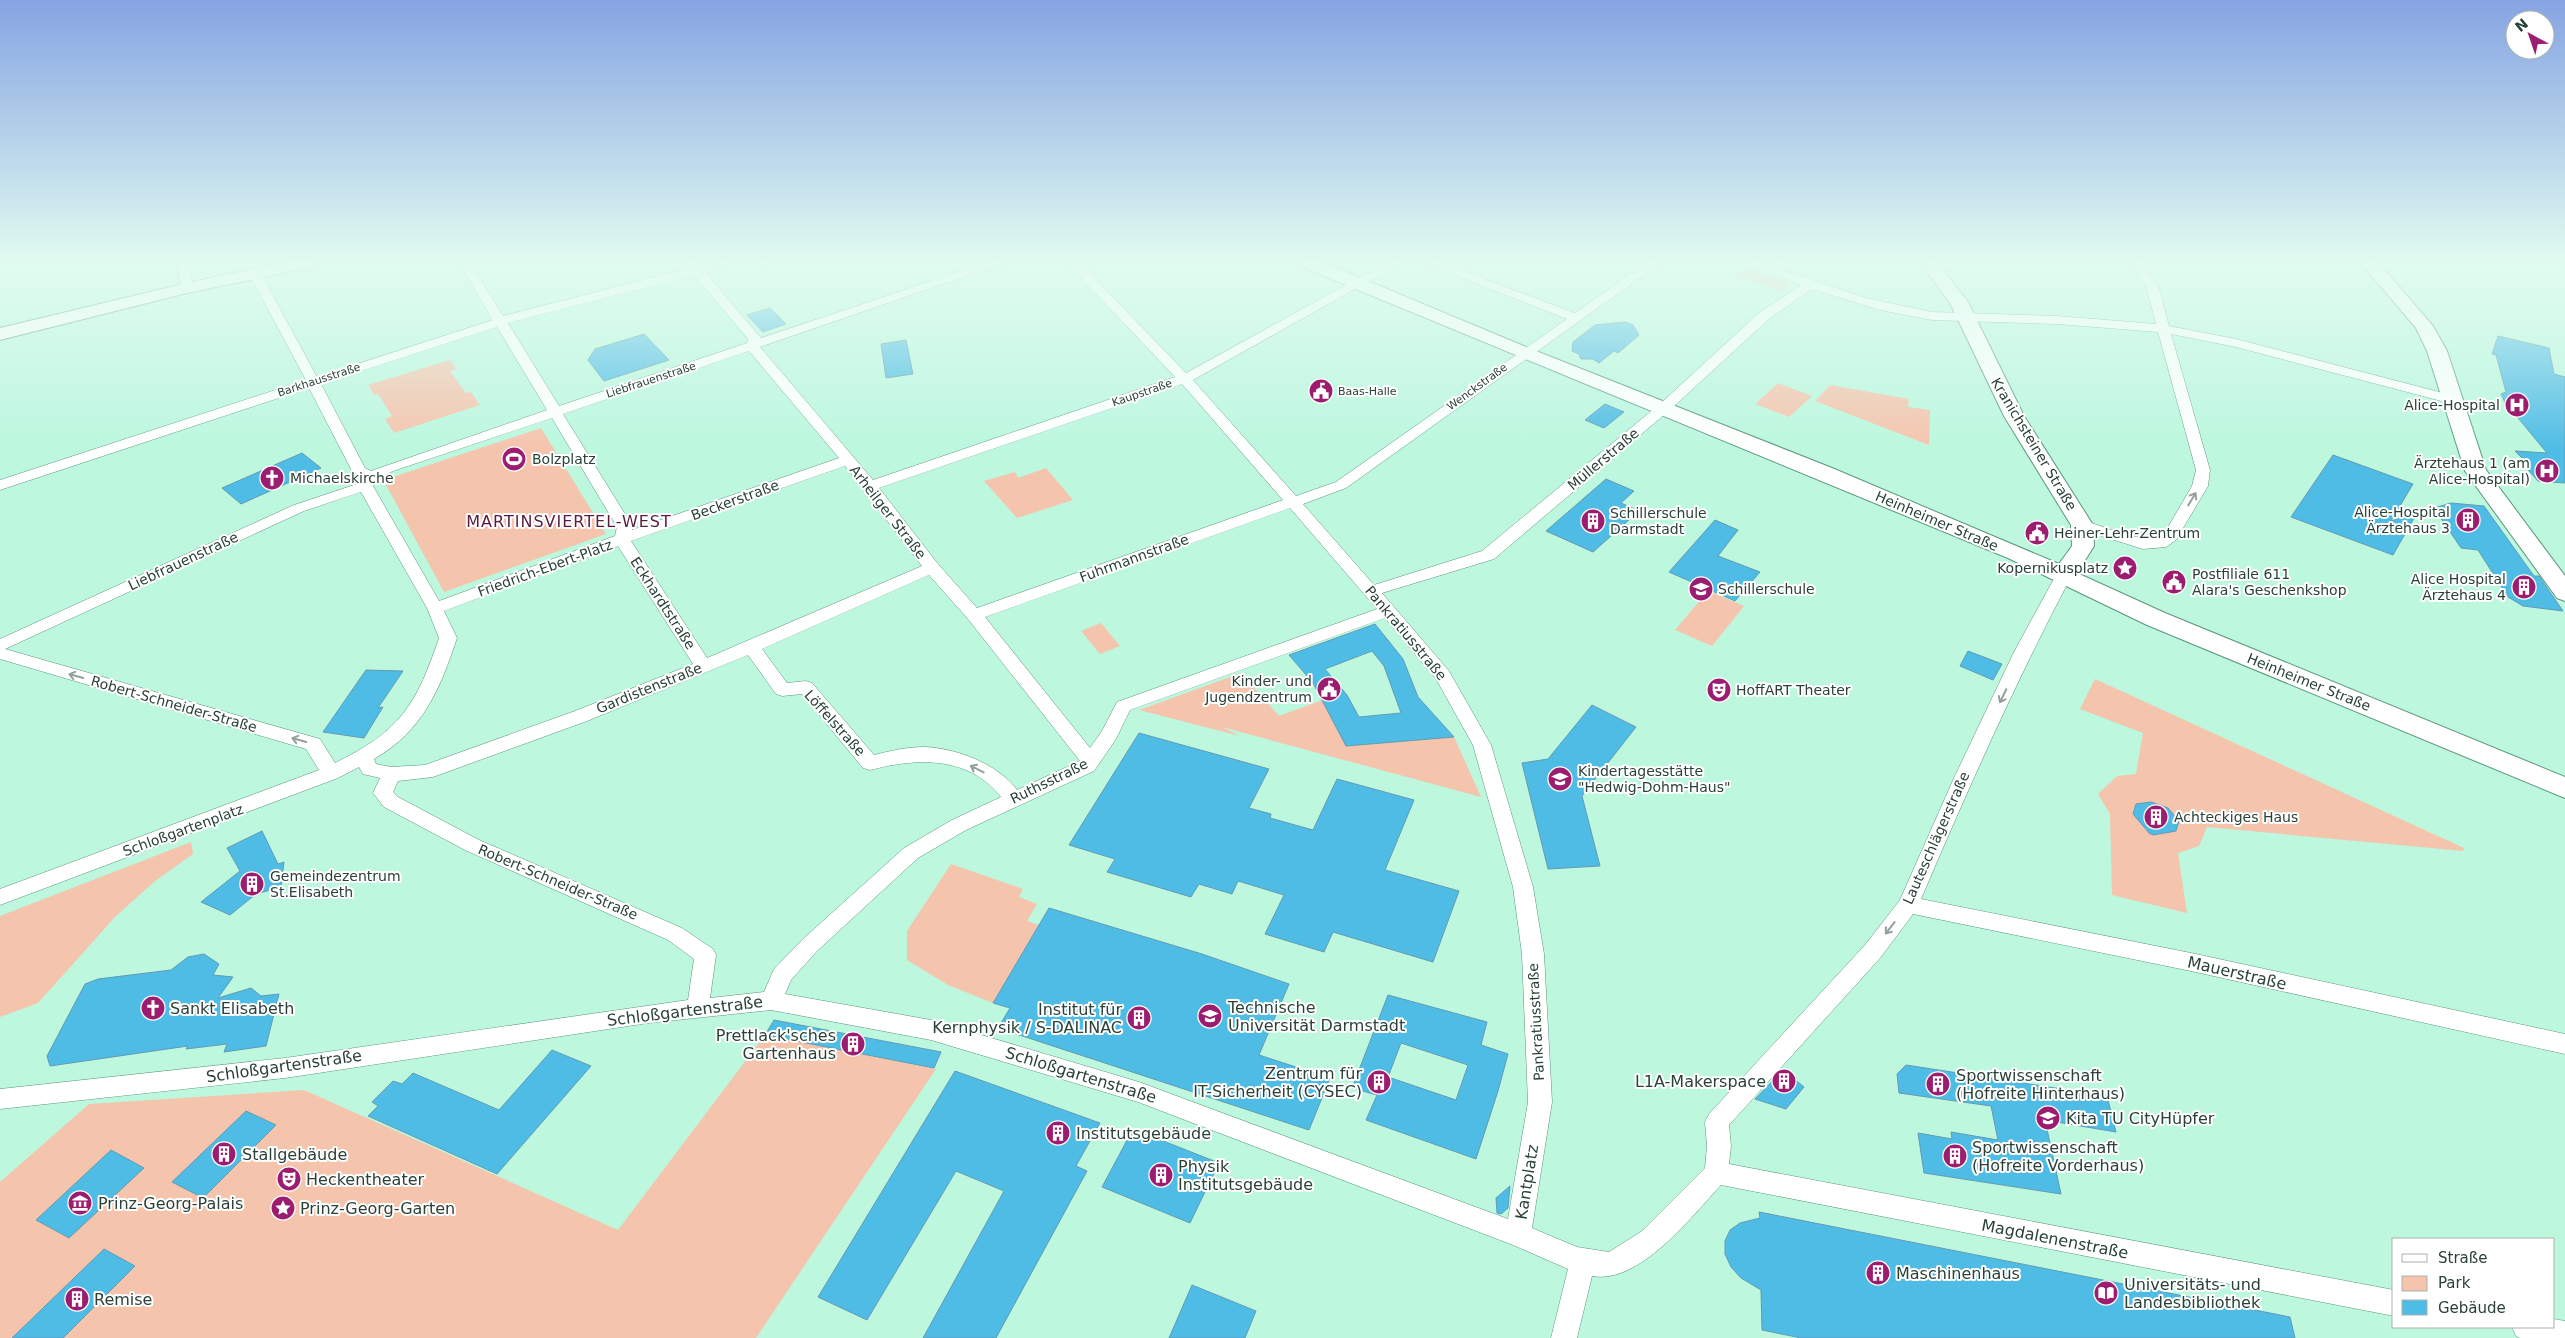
<svg xmlns="http://www.w3.org/2000/svg" width="2565" height="1338" font-family="'DejaVu Sans',sans-serif">
  <rect width="100%" height="100%" fill="#bcf7de"/>
  <path fill="#f5c4ad" d="M1747 268 1790 283 1780 291 1737 276Z
    M450 360 456 369 450 371 466 393 471 392 480 405 394 433 385 419 392 416 378 394 374 395 368 385Z
    M1778 383 1812 396 1789 417 1755 404Z
    M1830 385 1909 399 1908 407 1930 410 1929 445 1815 401Z
    M541 428 606 534 444 592 386 485 390 478Z
    M1046 468 1073 500 1017 518 984 481 1015 472 1018 478Z
    M1708 591 1744 606 1712 646 1675 630Z
    M1101 623 1120 646 1100 654 1081 631Z
    M1241 673 1279 716 1323 700 1346 746 1454 737 1481 797 1222 727 1240 736 1139 710Z
    M2095 679 2464 848 2463 851 2207 827 2199 846 2178 853 2187 913 2112 895 2110 814 2098 794 2117 776 2136 774 2143 733 2080 709Z
    M191 842 193 854 155 881 115 917 38 1003 0 1017V916Z
    M951 864 1023 889 1019 897 1037 904 1027 921 1039 925 993 1003 948 985 907 960V931Z
    M765 1035 936 1069 756 1338H0V1182L89 1104 304 1090 618 1230Z"/>
  <path fill="#4fbce5" stroke="#629bb3" fill-rule="evenodd" d="M770 308 786 324 763 332 747 315Z
    M1625 322 1633 325 1639 335 1618 353 1614 351 1599 363 1593 359H1581L1579 354 1572 351 1573 342 1595 325Z
    M644 334 669 360 604 381 588 360 595 349Z
    M2498 336 2549 348 2554 374 2565 377V483L2538 481 2520 461H2525L2515 451 2547 453 2518 418 2514 410 2507 407 2501 394 2506 392 2496 355 2492 354Z
    M906 340 913 374 886 378 881 344Z
    M1605 404 1624 412 1604 428 1585 420Z
    M302 453 321 468 241 504 222 488Z
    M2333 455 2413 484 2391 521 2417 513 2393 555 2291 517Z
    M1606 479 1634 491 1621 503 1639 511 1593 552 1546 531Z
    M2451 503 2484 506 2534 576H2539L2563 611 2523 606 2508 597 2478 550 2461 548 2434 508Z
    M1715 520 1738 530 1718 556 1760 572 1735 601 1669 572Z
    M1375 624 1403 659 1418 697 1454 737 1346 746 1313 683 1289 655ZM1372 651 1384 666 1401 713 1359 717 1347 695 1325 669Z
    M1968 651 2002 664 1993 680 1960 666Z
    M366 670 403 671 378 708 383 707 364 738 323 732Z
    M1592 705 1636 727 1582 796 1600 866 1548 869 1522 763 1548 759Z
    M1139 733 1269 769 1249 808 1271 814 1270 818 1313 830 1337 779 1414 800 1385 870 1459 891 1433 962 1333 932 1324 952 1265 934 1284 895 1238 881 1232 894 1199 884 1191 897 1107 872 1115 859 1069 845Z
    M2151 802 2168 808 2179 821 2176 831 2153 835 2149 833 2133 814 2136 804Z
    M262 831 278 864 284 862 281 887 256 894 230 915 201 902 240 871 227 848Z
    M1049 908 1202 954 1289 984 1259 1055 1330 1078 1309 1130 998 1028 1010 1008 993 1003Z
    M204 954 219 964 213 975 233 977 218 998 251 988 261 996 279 994 266 1046 224 1052 227 1044 186 1049 188 1046 50 1066 47 1056 85 984 98 979 171 970 188 957Z
    M1388 995 1487 1022 1481 1045 1508 1054 1498 1091 1476 1159 1366 1120 1377 1095 1352 1088ZM1401 1043 1468 1065 1456 1100 1388 1077Z
    M774 1020 941 1052 934 1068 765 1035Z
    M552 1050 591 1066 497 1174 368 1116 378 1106 372 1102 393 1081 402 1084 413 1073 499 1110Z
    M1906 1065 2107 1096 2116 1132 2045 1120 2061 1194 1924 1173 1918 1133 1952 1139 1951 1132 1998 1140 1991 1106 1899 1093 1897 1074Z
    M1783 1070 1804 1087 1786 1109 1755 1099Z
    M955 1071 1100 1123 1076 1166 1087 1171 996 1338H923L1004 1191 956 1171 867 1320 818 1297Z
    M246 1111 276 1125 203 1198 172 1182Z
    M1133 1129 1219 1163 1190 1223 1102 1187Z
    M111 1150 144 1168 69 1238 36 1220Z
    M1510 1186 1508 1208 1501 1214 1497 1213 1496 1198Z
    M1759 1212 2290 1317 2295 1338H1801L1762 1330 1761 1290 1741 1278 1731 1267 1725 1254V1241L1730 1230 1740 1223 1760 1218Z
    M104 1249 135 1266 63 1338H12Z
    M1192 1285 1256 1311 1245 1338H1169Z"/>
  <g fill="none" stroke-linecap="round" stroke-linejoin="round">
    <defs>
      <path id="street" d="M177 262H189L193 288 191 291H183L181 288Z
        M458 262H470L503 316 689 268 684 262H697L700 266 713 262H734L705 272 761 338 988 262H1007L760 347 873 480 1175 377 1066 262H1079L1186 373 1388 262H1403L1193 380 1296 496 1336 482 1567 319 1421 262H1439L1575 313 1648 262H1662L1346 488 1303 504 1374 585 1482 551 1661 403 1760 312 1801 285 1741 262H1759L1866 298 1932 312 2057 316 2156 324 2147 289 2132 262H2144L2159 289 2169 326 2236 339 2458 397 2460 400 2453 404 2236 347 2171 334 2210 470 2208 486 2176 540 2166 547 2143 549 2076 528 2074 525 2082 520C2104 526 2145 547 2164 534L2192 486 2196 470 2158 332 2057 324 1932 320 1880 310 1812 289 1770 318 1671 409 1494 559 1382 593 1449 671 1491 745 1533 887 1544 954 1552 1102 1532 1228 1577 1247 1609 1252 1642 1231 1705 1168 1707 1146 1705 1122 1709 1114 1865 945 1900 900 1954 778 2014 652 2056 575 2058 571H2070L2072 575C2016 681 1968 789 1921 899L2191 953 2565 1034V1054L2191 971 1913 914 1881 957 1729 1125 1731 1146 1729 1164 2394 1290V1316L1721 1185C1692 1216 1639 1285 1592 1276L1577 1338H1551L1568 1269 1513 1245 1138 1102 931 1040 771 1010 648 1023 285 1078 0 1109V1089L285 1058 688 1000 694 959 668 940 465 850 384 807 373 793 380 778 363 774 359 767 338 778 0 905V889L319 770 306 749 0 659V639L294 505 360 483 363 478 352 471 309 388 0 490V480L306 380 249 274 251 271 255 270 261 274 317 377 493 320ZM694 275 748 339 747 343 559 406 508 323ZM497 327 547 410 371 471 365 468 321 384ZM749 351 839 458 632 530 633 527 563 414ZM1182 384 1283 500 977 608 938 564 879 488ZM552 418 617 527 615 536 439 601 373 486 377 479 393 471ZM845 466 922 566 707 658 631 541ZM361 492 427 608 439 638C416 706 400 731 335 763L320 739 5 649 304 511ZM1290 508 1377 609 1117 702 1102 731 1090 748 985 617ZM618 546 693 664 575 711 425 765 391 767 376 764 374 759C423 731 440 689 457 638L444 611ZM929 575 968 619 1080 761 1017 790C998 764 956 748 924 747 907 747 890 751 874 755L812 683 806 681 787 683 762 649ZM1385 618 1436 679 1473 745 1513 887 1522 954 1528 1102 1508 1219 1139 1082 931 1020 785 994 791 980 817 951 918 858 966 830 1094 771 1116 739 1130 710ZM748 655 776 694 782 696 802 694 863 768 870 770C916 758 968 755 1001 797L952 820 904 848 803 939 774 969 764 992 710 998 716 955 713 949 682 928 479 840 398 797 393 792 398 781 433 777 587 721Z
        M2554 1319 2565 1321V1338H2520L2516 1336 2512 1327H2554Z"/>
      <path id="secondary" d="M286 262H320L312 267 187 293 0 340V328L187 283Z
        M1298 262H1322L1531 349 1832 468 2059 564 2072 546 2071 525 2004 416 1950 303 1920 262H1937L1968 302 2024 416 2093 525 2094 546 2077 573 2165 613 2565 777V798L2147 625 2008 558 1300 266Z
        M2360 262H2378L2433 326 2447 351 2486 470 2565 576V601L2557 598 2465 471 2427 351 2416 328Z"/>
    </defs>
    <use href="#street" stroke="#5c957e" stroke-width="1"/>
    <use href="#secondary" stroke="#5c957e" stroke-width="2"/>
    <use href="#street" fill="#fff" fill-rule="evenodd"/>
    <use href="#secondary" fill="#fff" fill-rule="evenodd"/>
  </g>
  <defs><path id="oneway-shaft" d="M-6 0H5M1.5-3L5.5 0L1.5 3" fill="none" stroke-width="1.6" stroke-linecap="round" stroke-linejoin="round" transform="scale(1.25)"/></defs>
  <g stroke="#94a09b">
    <use href="#oneway-shaft" transform="translate(2192 499) rotate(-59)"/>
    <use href="#oneway-shaft" transform="translate(76 676) rotate(-164)"/>
    <use href="#oneway-shaft" transform="translate(2003 696) rotate(116)"/>
    <use href="#oneway-shaft" transform="translate(299 740) rotate(-164)"/>
    <use href="#oneway-shaft" transform="translate(977 769) rotate(-153)"/>
    <use href="#oneway-shaft" transform="translate(1890 928) rotate(128)"/>
  </g>
  <linearGradient id="sky" x2="0" y2="1"><stop stop-color="#85a4e2"/><stop offset="0.58" stop-color="#e1fbf0"/><stop offset="1" stop-color="#e1fbf0" stop-opacity="0"/></linearGradient>
  <rect width="2565" height="450" fill="url(#sky)"/>
  <defs>
    <symbol id="civic-disc" viewBox="-11 -11 22 22"><circle r="9.5" fill="#9c1c6f" stroke="#fff"/><path d="M-.6-6.5H3V-4.5H.6V-3L4-1V1h2V6H-6V1h2V-1L-.6-3ZM-1.2 2.5V6h2.4V2.5Z" fill="#fff"/></symbol>
    <symbol id="hospital-disc" viewBox="-11 -11 22 22"><circle r="9.5" fill="#9c1c6f" stroke="#fff"/><path d="M-5-5h3v3.5h4V-5h3V5h-3V1.5h-4V5h-3Z" fill="#fff"/></symbol>
    <symbol id="stadium-disc" viewBox="-11 -11 22 22"><circle r="9.5" fill="#9c1c6f" stroke="#fff"/><path d="M0-5a6.5 5 0 1 0 0 10a6.5 5 0 1 0 0-10ZM-3.5-1.8h7v3.6h-7Z" fill="#fff"/></symbol>
    <symbol id="church-disc" viewBox="-11 -11 22 22"><circle r="9.5" fill="#9c1c6f" stroke="#fff"/><path d="M-1.2-6h2.4v3.5h3.3v2.4h-3.3V6h-2.4V-.1h-3.3v-2.4h3.3Z" fill="#fff"/></symbol>
    <symbol id="building-disc" viewBox="-11 -11 22 22"><circle r="9.5" fill="#9c1c6f" stroke="#fff"/><path d="M-4-6H4V6H1V3H-1V6H-4ZM-2.5-4.3h1.7v1.8h-1.7ZM.8-4.3h1.7v1.8H.8ZM-2.5-1h1.7V.8h-1.7ZM.8-1h1.7V.8H.8Z" fill="#fff"/></symbol>
    <symbol id="sight-disc" viewBox="-11 -11 22 22"><circle r="9.5" fill="#9c1c6f" stroke="#fff"/><path d="M0-6L1.8-2.2L6-1.7L2.9 1.2L3.7 5.4L0 3.3L-3.7 5.4L-2.9 1.2L-6-1.7L-1.8-2.2Z" fill="#fff"/></symbol>
    <symbol id="school-disc" viewBox="-11 -11 22 22"><circle r="9.5" fill="#9c1c6f" stroke="#fff"/><path d="M0-5L7-2L0 1L-7-2ZM-4 1L0 2.5L4 1V4Q0 6-4 4Z" fill="#fff"/></symbol>
    <symbol id="theatre-disc" viewBox="-11 -11 22 22"><circle r="9.5" fill="#9c1c6f" stroke="#fff"/><path d="M-5-5.5Q0-4 5-5.5V0Q5 5 0 6Q-5 5-5 0ZM-3.3-2.5H-1v1.5H-3.3ZM1-2.5H3.3v1.5H1ZM-2.8 1Q0 5.5 2.8 1Z" fill="#fff"/></symbol>
    <symbol id="university-disc" viewBox="-11 -11 22 22"><circle r="9.5" fill="#9c1c6f" stroke="#fff"/><path d="M0-5L7-2L0 1L-7-2ZM-4 1L0 2.5L4 1V4Q0 6-4 4Z" fill="#fff"/></symbol>
    <symbol id="museum-disc" viewBox="-11 -11 22 22"><circle r="9.5" fill="#9c1c6f" stroke="#fff"/><path d="M0-6L6-3V-2H-6V-3ZM-5-1h2V3h-2ZM-1-1h2V3h-2ZM3-1h2V3H3ZM-6 4H6V6H-6Z" fill="#fff"/></symbol>
    <symbol id="library-disc" viewBox="-11 -11 22 22"><circle r="9.5" fill="#9c1c6f" stroke="#fff"/><path d="M-6-4Q-3-5.5-.7-3.5V5Q-3 3-6 4ZM6-4Q3-5.5 .7-3.5V5Q3 3 6 4Z" fill="#fff"/></symbol>
  </defs>
  <g fill-rule="evenodd">
    <use href="#civic-disc" x="1307" y="377" width="28" height="28"/>
    <use href="#hospital-disc" x="2503" y="391" width="28" height="28"/>
    <use href="#stadium-disc" x="500" y="445" width="28" height="28"/>
    <use href="#hospital-disc" x="2533" y="457" width="28" height="28"/>
    <use href="#church-disc" x="258" y="464" width="28" height="28"/>
    <use href="#building-disc" x="2454" y="506" width="28" height="28"/>
    <use href="#building-disc" x="1579" y="507" width="28" height="28"/>
    <use href="#civic-disc" x="2023" y="519" width="28" height="28"/>
    <use href="#sight-disc" x="2111" y="554" width="28" height="28"/>
    <use href="#civic-disc" x="2160" y="568" width="28" height="28"/>
    <use href="#building-disc" x="2510" y="573" width="28" height="28"/>
    <use href="#school-disc" x="1687" y="575" width="28" height="28"/>
    <use href="#civic-disc" x="1315" y="675" width="28" height="28"/>
    <use href="#theatre-disc" x="1705" y="676" width="28" height="28"/>
    <use href="#school-disc" x="1546" y="765" width="28" height="28"/>
    <use href="#building-disc" x="2142" y="803" width="28" height="28"/>
    <use href="#building-disc" x="238" y="870" width="28" height="28"/>
    <use href="#church-disc" x="139" y="994" width="28" height="28"/>
    <use href="#university-disc" x="1196" y="1002" width="28" height="28"/>
    <use href="#building-disc" x="1125" y="1004" width="28" height="28"/>
    <use href="#building-disc" x="839" y="1030" width="28" height="28"/>
    <use href="#building-disc" x="1770" y="1067" width="28" height="28"/>
    <use href="#building-disc" x="1365" y="1068" width="28" height="28"/>
    <use href="#building-disc" x="1924" y="1070" width="28" height="28"/>
    <use href="#school-disc" x="2034" y="1104" width="28" height="28"/>
    <use href="#building-disc" x="1044" y="1119" width="28" height="28"/>
    <use href="#building-disc" x="210" y="1140" width="28" height="28"/>
    <use href="#building-disc" x="1941" y="1142" width="28" height="28"/>
    <use href="#building-disc" x="1147" y="1161" width="28" height="28"/>
    <use href="#theatre-disc" x="275" y="1165" width="28" height="28"/>
    <use href="#museum-disc" x="66" y="1189" width="28" height="28"/>
    <use href="#sight-disc" x="269" y="1194" width="28" height="28"/>
    <use href="#building-disc" x="1864" y="1259" width="28" height="28"/>
    <use href="#library-disc" x="2092" y="1279" width="28" height="28"/>
    <use href="#building-disc" x="63" y="1285" width="28" height="28"/>
  </g>
  <g text-anchor="middle" dominant-baseline="central" stroke-width="4" stroke-linejoin="round" paint-order="stroke">
    <g font-size="11" fill="#294137" stroke="#fff">
      <text transform="translate(319 380) rotate(-18)">Barkhausstraße</text>
      <text transform="translate(651 380) rotate(-18)">Liebfrauenstraße</text>
      <text transform="translate(1477 387) rotate(-36)">Wenckstraße</text>
      <text transform="translate(1142 393) rotate(-19)">Kaupstraße</text>
    </g>
    <g font-size="11" fill="#294137" stroke="#fff" text-anchor="start">
      <text x="1338" y="391">Baas-Halle</text>
    </g>
    <g font-size="14" fill="#294137" stroke="#fff" text-anchor="start">
      <text x="2500" y="405" text-anchor="end">Alice-Hospital</text>
      <text x="532" y="459">Bolzplatz</text>
      <text x="2530" y="463" text-anchor="end">Ärztehaus 1 (am<tspan x="2530" dy="16">Alice-Hospital)</tspan></text>
      <text x="290" y="478">Michaelskirche</text>
      <text x="2450" y="512" text-anchor="end">Alice-Hospital<tspan x="2450" dy="16">Ärztehaus 3</tspan></text>
      <text x="1610" y="513">Schillerschule<tspan x="1610" dy="16">Darmstadt</tspan></text>
      <text x="2054" y="533">Heiner-Lehr-Zentrum</text>
      <text x="2108" y="568" text-anchor="end">Kopernikusplatz</text>
      <text x="2192" y="574">Postfiliale 611<tspan x="2192" dy="16">Alara's Geschenkshop</tspan></text>
      <text x="2506" y="579" text-anchor="end">Alice Hospital<tspan x="2506" dy="16">Ärztehaus 4</tspan></text>
      <text x="1718" y="589">Schillerschule</text>
      <text x="1312" y="681" text-anchor="end">Kinder- und<tspan x="1312" dy="16">Jugendzentrum</tspan></text>
      <text x="1736" y="690">HoffART Theater</text>
      <text x="1578" y="771">Kindertagesstätte<tspan x="1578" dy="16">"Hedwig-Dohm-Haus"</tspan></text>
      <text x="2174" y="817">Achteckiges Haus</text>
      <text x="270" y="876">Gemeindezentrum<tspan x="270" dy="16">St.Elisabeth</tspan></text>
    </g>
    <g font-size="14" fill="#294137" stroke="#fff">
      <text transform="translate(2034 444) rotate(59)">Kranichsteiner Straße</text>
      <text transform="translate(1603 459) rotate(-40)">Müllerstraße</text>
      <text transform="translate(735 500) rotate(-20)">Beckerstraße</text>
      <text transform="translate(888 512) rotate(52)">Arheilger Straße</text>
      <text transform="translate(1937 521) rotate(23)">Heinheimer Straße</text>
      <text transform="translate(1134 558) rotate(-20)">Fuhrmannstraße</text>
      <text transform="translate(183 561) rotate(-25)">Liebfrauenstraße</text>
      <text transform="translate(545 568) rotate(-20)">Friedrich-Ebert-Platz</text>
      <text transform="translate(663 603) rotate(57)">Eckhardtstraße</text>
      <text transform="translate(1406 633) rotate(50)">Pankratiusstraße</text>
      <text transform="translate(2309 682) rotate(22)">Heinheimer Straße</text>
      <text transform="translate(649 688) rotate(-22)">Gardistenstraße</text>
      <text transform="translate(174 704) rotate(16)">Robert-Schneider-Straße</text>
      <text transform="translate(835 723) rotate(48)">Löffelstraße</text>
      <text transform="translate(1049 781) rotate(-26)">Ruthsstraße</text>
      <text transform="translate(183 830) rotate(-20)">Schloßgartenplatz</text>
      <text transform="translate(1936 838) rotate(-66)">Lauteschlägerstraße</text>
      <text transform="translate(558 882) rotate(23)">Robert-Schneider-Straße</text>
      <text transform="translate(1536 1022) rotate(-93)">Pankratiusstraße</text>
    </g>
    <g font-size="16" letter-spacing="1" fill="#591c41" stroke="#fff">
      <text x="569" y="521">MARTINSVIERTEL-WEST</text>
    </g>
    <g font-size="16" fill="#294137" stroke="#fff">
      <text transform="translate(2237 973) rotate(13)">Mauerstraße</text>
      <text transform="translate(685 1011) rotate(-7)">Schloßgartenstraße</text>
      <text transform="translate(284 1066) rotate(-8)">Schloßgartenstraße</text>
      <text transform="translate(1081 1075) rotate(17)">Schloßgartenstraße</text>
      <text transform="translate(1527 1182) rotate(-81)">Kantplatz</text>
      <text transform="translate(2055 1239) rotate(11)">Magdalenenstraße</text>
    </g>
    <g font-size="16" fill="#294137" stroke="#fff" text-anchor="start">
      <text x="1228" y="1007">Technische<tspan x="1228" dy="18">Universität Darmstadt</tspan></text>
      <text x="170" y="1008">Sankt Elisabeth</text>
      <text x="1122" y="1009" text-anchor="end">Institut für<tspan x="1122" dy="18">Kernphysik / S-DALINAC</tspan></text>
      <text x="836" y="1035" text-anchor="end">Prettlack'sches<tspan x="836" dy="18">Gartenhaus</tspan></text>
      <text x="1362" y="1073" text-anchor="end">Zentrum für<tspan x="1362" dy="18">IT-Sicherheit (CYSEC)</tspan></text>
      <text x="1956" y="1075">Sportwissenschaft<tspan x="1956" dy="18">(Hofreite Hinterhaus)</tspan></text>
      <text x="1766" y="1081" text-anchor="end">L1A-Makerspace</text>
      <text x="2066" y="1118">Kita TU CityHüpfer</text>
      <text x="1076" y="1133">Institutsgebäude</text>
      <text x="1972" y="1147">Sportwissenschaft<tspan x="1972" dy="18">(Hofreite Vorderhaus)</tspan></text>
      <text x="242" y="1154">Stallgebäude</text>
      <text x="1178" y="1166">Physik<tspan x="1178" dy="18">Institutsgebäude</tspan></text>
      <text x="306" y="1179">Heckentheater</text>
      <text x="98" y="1203">Prinz-Georg-Palais</text>
      <text x="300" y="1208">Prinz-Georg-Garten</text>
      <text x="1896" y="1273">Maschinenhaus</text>
      <text x="2124" y="1284">Universitäts- und<tspan x="2124" dy="18">Landesbibliothek</tspan></text>
      <text x="94" y="1299">Remise</text>
    </g>
  </g>
  <rect x="2392" y="1238" width="162" height="90" fill="#ffffff" stroke="#a9b3af"/>
  <rect x="2402" y="1254" width="25" height="8" fill="#ffffff" stroke="#a9b3af"/>
  <text x="2438" y="1263" font-size="15" fill="#294137">Straße</text>
  <rect x="2402" y="1276" width="25" height="15" fill="#f5c4ad" stroke="#a9b3af"/>
  <text x="2438" y="1288" font-size="15" fill="#294137">Park</text>
  <rect x="2402" y="1300" width="25" height="15" fill="#4fbce5" stroke="#a9b3af"/>
  <text x="2438" y="1313" font-size="15" fill="#294137">Gebäude</text>
  <g transform="translate(2530 35) rotate(320)"><circle r="24" fill="#ffffff" stroke="#a9b3af"/>
  <path d="M0-4L9 19L0 12L-9 19Z" fill="#9c1c6f"/>
  <text y="-8" font-size="14" font-weight="bold" text-anchor="middle" fill="#294137">N</text>
  </g>
</svg>
